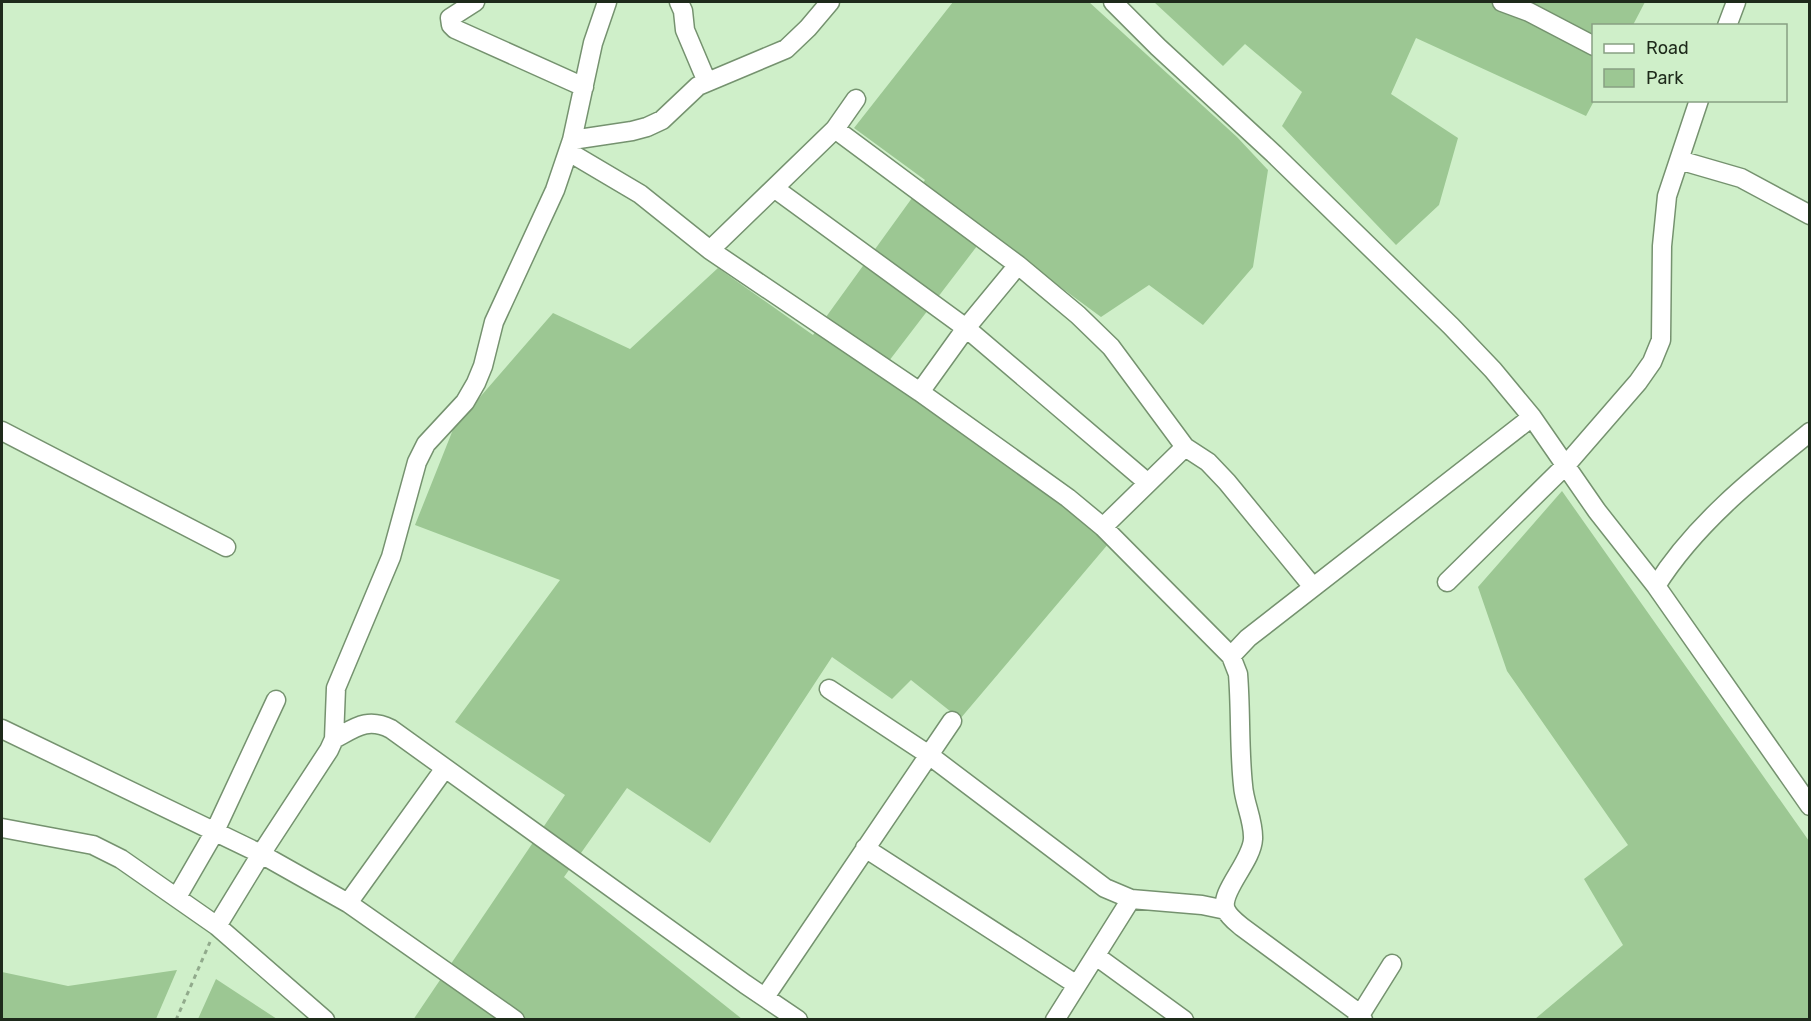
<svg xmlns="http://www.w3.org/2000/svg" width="1811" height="1021" font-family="Rubik,sans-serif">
  <rect width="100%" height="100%" fill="#cfefc9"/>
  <path fill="#9cc793" d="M953 2H1089L1237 137 1268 170 1253 267 1203 325 1149 285 1101 317 987 233 879 374 1055 497 1109 543 960 719 911 680 892 699 832 657 710 843 627 788 564 877 742 1019 413 1020 565 795 455 722 560 580 415 525 454 427 553 313 630 349 718 268 813 335 925 180 854 128Z
    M1154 2H1645L1633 25 1594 26V101L1586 116 1416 38 1391 94 1458 138 1439 205 1396 245 1282 126 1302 92 1245 44 1223 66Z
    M1562 491 1809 841V1019H1535L1623 945 1584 879 1628 845 1507 671 1478 587Z
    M177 970 156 1019H2V972L68 986Z
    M216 979 277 1019H198Z"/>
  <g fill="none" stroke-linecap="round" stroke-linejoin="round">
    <defs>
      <path id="street" d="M475 2 450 18 451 25 455 29 584 87
        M679 2 683 11 685 30 707 82
        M1113 2 1158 47 1274 154 1451 326 1493 370 1532 417 1597 511 1656 586 1810 806
        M1502 2 1529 12 1594 46
        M1727 26 1736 2
        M835 129 1018 265 1078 315 1111 347 1185 447 1208 462 1227 482 1313 587
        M572 140 632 131 647 127 662 120 698 86 786 49 808 28 830 2
        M569 152 640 194 710 250 920 392 1068 498 1103 527 1231 656 1238 674C1241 711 1239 748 1243 785 1244 803 1254 821 1253 839 1252 862 1218 893 1226 910 1229 917 1236 922 1242 927L1360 1014 1363 1020
        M1679 160 1741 178 1810 215
        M774 188 966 328 1148 483
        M710 250 835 129 856 99
        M920 392 966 328 1018 265
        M2 431 226 547
        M1103 527 1185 447
        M1447 582 1566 465 1638 382 1652 362 1661 340 1662 246 1667 196 1699 100
        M1656 586C1694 525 1754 477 1810 432
        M1231 656 1248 638 1532 417
        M829 689 929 755 1105 888 1131 899 1202 905 1226 910
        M2 729 261 854 348 903 515 1020
        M334 739C355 728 367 717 391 729L745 984 798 1020
        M2 828 93 845 121 859 217 926 325 1020
        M865 848 1077 985
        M177 897 214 833 276 700
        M348 903 445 768
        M217 926 261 854 329 750 334 739 336 688 391 557 417 462 426 444 465 402 476 383 483 366 494 322 555 190 572 140 593 43 607 2
        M1096 956 1184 1020
        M765 997 952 721
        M1055 1020 1131 899
        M1357 1020 1392 964"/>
    </defs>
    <use href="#street" stroke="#75926f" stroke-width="21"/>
    <path stroke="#91aa8c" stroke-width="3" stroke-dasharray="4.5 4.5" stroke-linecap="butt" d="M176 1020 210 942"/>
    <use href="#street" stroke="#fff" stroke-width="18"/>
  </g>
  <rect width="1811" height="1021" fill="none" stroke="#1e2a1b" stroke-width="6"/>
  <rect x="1592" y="24" width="195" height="78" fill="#cfefc9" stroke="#88a083" stroke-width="1.5"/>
  <rect x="1604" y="44" width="30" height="9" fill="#ffffff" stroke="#88a083" stroke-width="1.5"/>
  <text x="1646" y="54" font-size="18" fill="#1e2a1b">Road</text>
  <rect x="1604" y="69" width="30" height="18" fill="#9cc793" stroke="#88a083" stroke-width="1.5"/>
  <text x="1646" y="84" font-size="18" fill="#1e2a1b">Park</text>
</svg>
